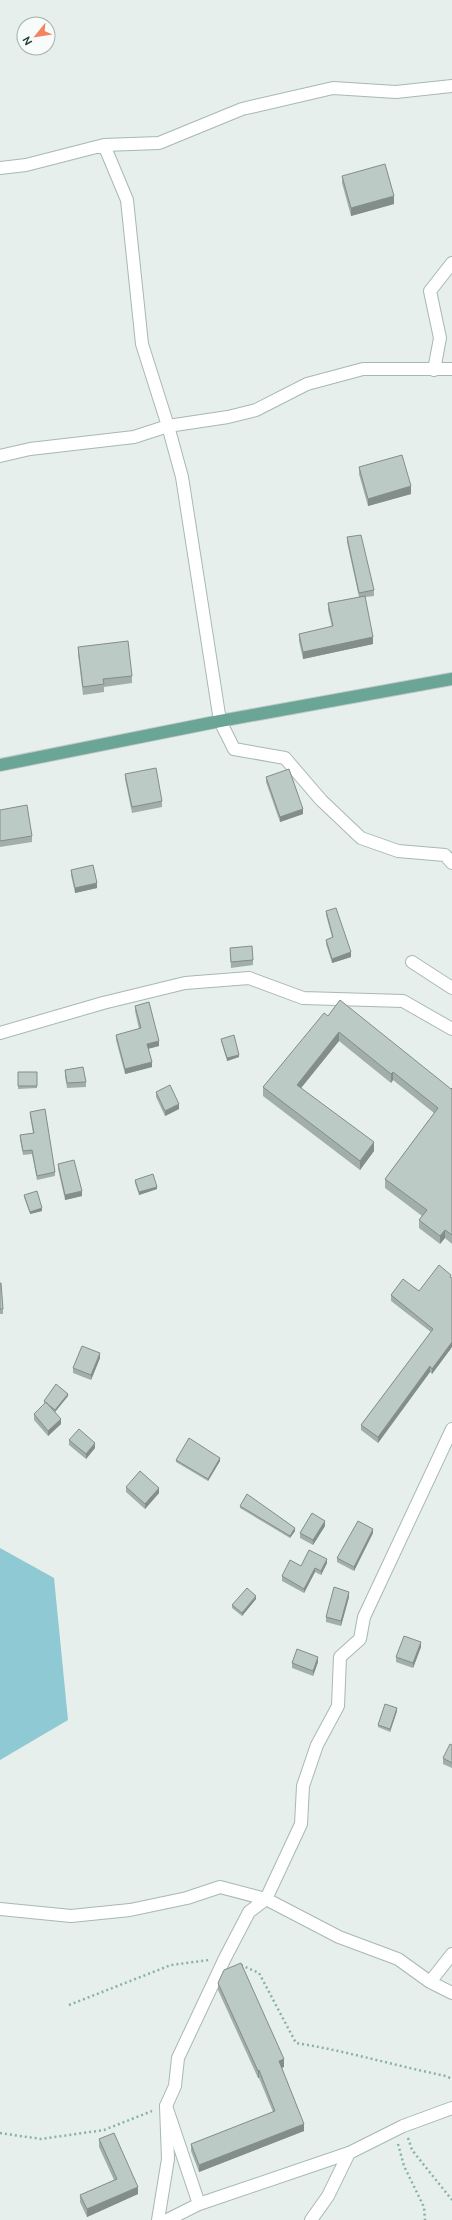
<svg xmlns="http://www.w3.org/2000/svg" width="452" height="2220" font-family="Ubuntu,sans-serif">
  <rect width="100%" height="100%" fill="#e6efeb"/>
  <path fill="#8ec9d4" d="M0 1548 54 1578 68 1720 0 1760Z"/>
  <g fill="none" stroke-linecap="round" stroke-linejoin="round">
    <defs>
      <path id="minor" d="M104 145 127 200 142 344 168 426 182 477 220 721 234 749 285 758 321 800 361 838 398 851 445 855 452 863
        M0 168 26 165 104 145 159 143 242 109 333 88 396 92 452 86
        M434 370 440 338 430 291 452 263
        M0 456 30 449 134 437 168 426 228 417 256 410 307 384 363 369H452
        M412 962 452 988
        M0 1033 103 1003 185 983 249 978 303 998 403 1001 452 1029
        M0 1909 71 1916 130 1910 187 1898 220 1887 266 1899 339 1937 398 1959 430 1982 452 1954
        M430 1982 452 1993
        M158 2220 168 2159 166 2106 175 2086 178 2058 225 1958 249 1912 266 1899 301 1824 303 1786 317 1745 338 1706 340 1657 360 1639 364 1617 452 1429
        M311 2220 328 2196 349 2153"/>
      <path id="tertiary" d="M166 2106 199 2204 349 2153 403 2126 452 2108
        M167 2220 199 2204"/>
      <path id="primary" d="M0 765 220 721 452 679"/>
    </defs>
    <use href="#minor" stroke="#a8b8b2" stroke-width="14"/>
    <use href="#tertiary" stroke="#a8b8b2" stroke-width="14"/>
    <use href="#primary" stroke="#c2cac8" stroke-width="14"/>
    <path stroke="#86b3a5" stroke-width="2.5" stroke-dasharray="2 3" stroke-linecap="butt" d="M241 1965 259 1973 296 2043C347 2051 396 2066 446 2076L452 2079
      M69 2005 171 1965 209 1960
      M0 2133 41 2139 104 2130 152 2111
      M408 2138 412 2150 452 2200
      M398 2144 404 2166 424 2207 425 2220"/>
    <use href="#minor" stroke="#fff" stroke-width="12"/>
    <use href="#tertiary" stroke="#fff" stroke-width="12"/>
    <use href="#primary" stroke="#6aa596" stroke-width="12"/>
  </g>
  <path fill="#a1aea9" d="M342 176 394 204 351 216 342 183Z
    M359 467 411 494 368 506 359 474Z
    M347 537 374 590V596L365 597 373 644 303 659 299 641V634L332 627 328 610V603L359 597 347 542Z
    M78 647 132 676V683L104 687V692L83 695 78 654Z
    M125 774 162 801V807L132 813 125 779Z
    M266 777 303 814 280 822 266 782Z
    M0 810 32 836V842L0 847Z
    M71 870 97 888 75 893 71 875Z
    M326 911 351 957 332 963 326 944V940L332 937 326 915Z
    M230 948 253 960V965L231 968Z
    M135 1006 159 1046 148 1049 152 1067 125 1074 116 1040V1035L139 1029 135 1011Z
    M328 1016 451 1089 452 1088V1244L445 1238 440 1244 419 1228V1220L422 1216 385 1188V1179L434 1113 393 1080 391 1083 339 1041 301 1088 374 1151 360 1170 263 1096V1087Z
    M221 1039 239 1057 227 1061 221 1041Z
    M65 1070 86 1082V1087L67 1088 65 1076Z
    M18 1072H37V1088L18 1089Z
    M156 1092 179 1109 165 1116 156 1097Z
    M30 1112 55 1172V1176L37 1180 32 1154 23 1155 20 1139V1135L33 1133 30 1116Z
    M58 1164 82 1196 65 1200 58 1169Z
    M135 1180 157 1189 139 1195 135 1183Z
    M24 1195 42 1211 30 1214 24 1197Z
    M451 1278H452V1347L432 1374 430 1372 378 1443 361 1430V1425L431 1332 391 1301V1295L419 1291Z
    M0 1283 3 1309V1314H0Z
    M100 1358 91 1380 73 1373V1368Z
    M68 1396 55 1412 61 1424 48 1436 34 1420V1414L45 1404 44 1403V1401Z
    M69 1440 95 1448 86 1459 69 1445Z
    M176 1460 220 1461 208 1481 176 1462Z
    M126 1487 159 1493 145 1509 126 1492Z
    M240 1506 295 1531 290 1538 240 1508Z
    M325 1526 313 1545 300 1538V1533Z
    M373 1533 354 1571 337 1562V1558Z
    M327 1563 321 1575 315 1572 304 1593 282 1581V1576L301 1566Z
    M349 1597 341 1626 326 1622V1617Z
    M256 1599 242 1616 232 1608V1605Z
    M421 1647 413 1668 396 1662V1657Z
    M318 1662 313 1676 292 1668V1663Z
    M397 1711 390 1732 378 1727V1725Z
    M452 1745V1768L443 1764V1758Z
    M218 1983 284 2067 281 2068 304 2131 199 2172 191 2151V2144L273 2112 259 2078H258L218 1990Z
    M99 2139 138 2194 87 2217 80 2202V2195L114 2180 99 2147Z"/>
  <path fill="#838d89" d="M394 196V204L351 216V208Z
    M411 486V494L368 506V499Z
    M373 637V644L303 659V652Z
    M303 809V814L280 822V817Z
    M97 883V888L75 893V888Z
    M351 952V957L332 963V959Z
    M339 1032V1041L297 1093V1085Z
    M159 1041V1046L147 1049V1044Z
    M239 1055V1057L227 1061V1058Z
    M152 1062V1067L125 1074V1069Z
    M393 1072V1080L391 1083V1074Z
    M179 1104V1109L165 1116V1111Z
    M374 1142V1151L360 1170V1161Z
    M157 1187V1189L139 1195V1192Z
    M82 1191V1196L65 1200V1195Z
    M42 1208V1211L30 1214V1212Z
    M445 1230V1238L440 1244V1236Z
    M452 1342V1347L432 1374V1369Z
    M100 1353V1358L91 1380V1375Z
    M430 1366V1372L378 1443V1437Z
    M68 1394V1396L55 1412V1410Z
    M61 1419V1424L48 1436V1431Z
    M95 1443V1448L86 1459V1454Z
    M220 1458V1461L208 1481V1479Z
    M159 1488V1493L145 1509V1504Z
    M325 1521V1526L313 1545V1540Z
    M295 1528V1531L290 1538V1536Z
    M373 1529V1533L354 1571V1567Z
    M327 1559V1563L321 1575V1571Z
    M315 1568V1572L304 1593V1589Z
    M349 1592V1597L341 1626V1621Z
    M256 1596V1599L242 1616V1613Z
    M421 1642V1647L413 1668V1663Z
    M318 1657V1662L313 1676V1671Z
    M397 1708V1711L390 1732V1729Z
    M284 2059V2067L279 2069V2061Z
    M259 2070V2078H258V2071Z
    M304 2124V2131L199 2172V2165Z
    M138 2187V2194L87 2217V2209Z"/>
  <path fill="#bbcac4" stroke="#838d89" d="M385 164 394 196 351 208 342 176Z
    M402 455 411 486 368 499 359 467Z
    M361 535 374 590 359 593 347 537Z
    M365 596 373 637 303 652 299 634 333 626 328 603Z
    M128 641 132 676 103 679 104 684 83 687 78 647Z
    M156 768 162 801 132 807 125 774Z
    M289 769 303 809 280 817 266 777Z
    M27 805 32 836 0 841V810Z
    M93 865 97 883 75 888 71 870Z
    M336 908 351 952 332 959 326 940 333 937 326 911Z
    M252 946 253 960 231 962 230 948Z
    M340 1000 451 1089 452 1088V1235L445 1230 440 1236 419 1220 427 1210 385 1179 438 1108 393 1072 391 1074 339 1032 297 1085 374 1142 360 1161 263 1087 324 1013 328 1016Z
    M149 1002 159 1041 147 1044 152 1062 125 1069 116 1035 141 1028 135 1006Z
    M234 1035 239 1055 227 1058 221 1039Z
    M83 1067 86 1082 67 1083 65 1070Z
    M18 1072H37V1086H18Z
    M170 1085 179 1104 165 1111 156 1092Z
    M45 1109 55 1172 37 1176 32 1150 23 1151 20 1135 34 1133 30 1112Z
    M74 1160 82 1191 65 1195 58 1164Z
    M153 1174 157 1187 139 1192 135 1180Z
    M37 1191 42 1208 30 1212 24 1195Z
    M439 1265 451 1275 450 1277 452 1278V1342L432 1369 430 1366 378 1437 361 1425 433 1329 391 1295 403 1279 419 1291Z
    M0 1283H1L3 1309H0Z
    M82 1346 100 1353 91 1375 73 1368Z
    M56 1384 68 1394 55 1410 44 1401Z
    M46 1402 61 1419 48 1431 34 1414Z
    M79 1429 95 1443 86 1454 69 1440Z
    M189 1438 220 1458 208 1479 176 1460Z
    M140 1471 159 1488 145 1504 126 1487Z
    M247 1494 295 1528 290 1536 240 1506Z
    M312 1513 325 1521 313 1540 300 1533Z
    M358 1521 373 1529 354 1567 337 1558Z
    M309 1550 327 1559 321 1571 315 1568 304 1589 282 1576 290 1560 301 1566Z
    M334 1587 349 1592 341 1621 326 1617Z
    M247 1588 256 1596 242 1613 232 1605Z
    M404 1636 421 1642 413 1663 396 1657Z
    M297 1649 318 1657 313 1671 292 1663Z
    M385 1704 397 1708 390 1729 378 1725Z
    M450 1744 452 1745V1763L443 1758Z
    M241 1963 284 2059 279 2061 304 2124 199 2165 191 2144 275 2111 259 2070 258 2071 218 1983 224 1970Z
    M114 2133 138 2187 87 2209 80 2195 117 2179 99 2139Z"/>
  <g transform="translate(36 36) rotate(240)"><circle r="19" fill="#f7fbf9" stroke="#a3b1ad"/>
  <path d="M0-3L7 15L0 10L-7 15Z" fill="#f4845f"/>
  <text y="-6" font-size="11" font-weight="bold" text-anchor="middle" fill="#24423a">N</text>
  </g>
</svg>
